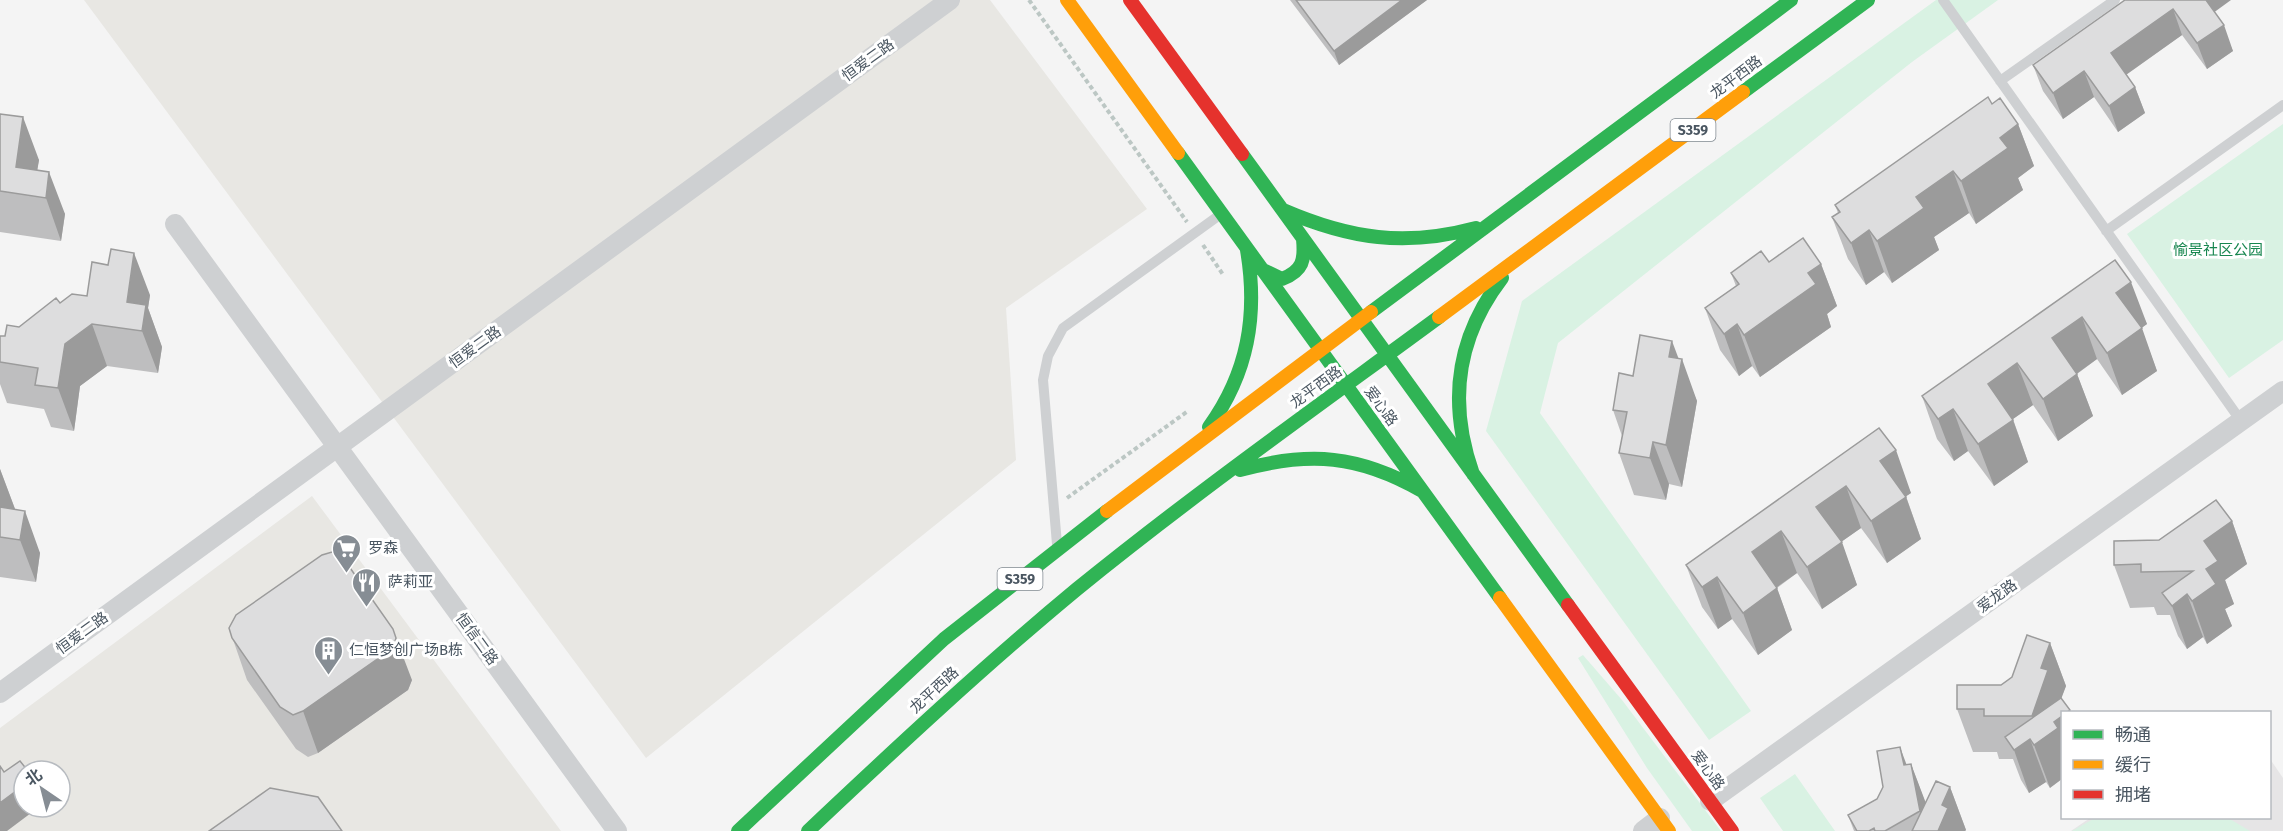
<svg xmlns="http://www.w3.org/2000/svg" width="2283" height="831" font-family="'Fira Sans','Noto Sans SC',sans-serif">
  <rect width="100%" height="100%" fill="#f4f4f4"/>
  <path fill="#e8e7e3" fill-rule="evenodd" d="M84 0H990L1147 209 1006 308 1016 460 646 758Z
    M312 496 561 831H0V728ZM24 771H60V807H24Z"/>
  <path fill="#e6e5e6" d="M2270 759 2283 778V831H2071L2090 818H2270Z"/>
  <path fill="#d9f2e3" d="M1936 0H1998L1912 62 1558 343 1540 413 1751 711 1709 740 1486 431 1522 301Z
    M2283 124V340L2229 378 2127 234Z
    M1583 655 1622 700 1721 831H1692L1647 768 1578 658Z
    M1795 774 1835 831H1783L1760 798Z
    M2095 818H2228L2250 831H2072Z"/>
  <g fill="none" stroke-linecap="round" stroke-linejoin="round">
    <path stroke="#bcc7c4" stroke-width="4" stroke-dasharray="4.5 3" stroke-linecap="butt" d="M1029 0 1187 222
      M1203 245 1224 276
      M1067 498 1188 411"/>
    <path stroke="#ced0d2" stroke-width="10" d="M1943 0 2241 421
      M2000 81 2115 0
      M2106 231 2283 105
      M1057 544 1043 380 1048 356 1063 328 1221 214"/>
    <path stroke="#ced0d2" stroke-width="20" d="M175 224 617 831
      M0 693 950 0
      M1710 801 2283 391
      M1643 831 1660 818"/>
    <path stroke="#30b455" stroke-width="14" d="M1743 92 1868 0
      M1178 153 1500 598
      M1242 154 1568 605
      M1283 210C1350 239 1405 247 1476 228
      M1261 269 1282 279C1303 271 1305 260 1303 239
      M1371 312 1791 0
      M1209 427C1248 373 1258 315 1247 250
      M1240 470C1310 451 1359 455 1422 491
      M1473 474C1448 404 1456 338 1502 278
      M738 831 944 639 1107 511
      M808 831C896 748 984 666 1077 589 1194 494 1318 406 1439 317"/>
    <path stroke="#ff9f0a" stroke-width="14" d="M1067 0 1178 153
      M1439 317 1743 92
      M1107 511 1371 312
      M1500 598 1669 831"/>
    <path stroke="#e5322d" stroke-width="14" d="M1130 0 1242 154
      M1568 605 1732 831"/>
  </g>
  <path fill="#bebebf" d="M1290 0H1427L1339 65Z
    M2125 0 2214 12 2233 51 2207 69 2182 35 2126 75 2135 87 2145 113 2118 132 2094 97 2063 119 2043 91 2033 65Z
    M1992 104 2018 124 2034 166 2018 178 2023 190 1976 224 1969 213 1934 237 1939 250 1892 283 1884 272 1866 285 1848 259 1832 217 1838 213 1835 205Z
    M0 114 39 160 37 170 65 214 61 241 0 232Z
    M2115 260 2147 324 2141 328 2157 371 2122 395 2097 359 2077 374 2093 416 2058 441 2033 405 2013 419 2028 462 1994 486 1968 451 1954 461 1937 439 1922 396Z
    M1769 262 1821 264 1837 306 1827 314 1831 327 1760 377 1752 366 1739 376 1720 350 1705 308 1736 286 1731 273Z
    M150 295 148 308 162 347 158 373 107 366 80 386 74 431 51 427 44 409 7 403 0 384V336H5L19 327 60 303 87 296Z
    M1678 358 1697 401 1682 487 1669 484 1666 500 1634 495 1619 453 1622 436 1613 410 1633 376Z
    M1879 428 1911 493 1906 496 1921 539 1887 563 1861 528 1841 542 1857 585 1822 609 1797 573 1777 588 1792 630 1758 655 1732 619 1718 629 1702 607 1686 565Z
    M0 469 15 509 40 553 36 582 0 577Z
    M2232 521 2247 564 2225 580 2234 604 2225 609 2232 626 2207 644 2203 637 2187 649 2178 636 2170 615H2157L2154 607 2130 608 2114 565 2159 540Z
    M229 628 412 680 408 690 318 753 308 757 296 749 247 680Z
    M2050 643 2066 686 2061 698 2050 788 2046 782 2029 793 2021 780 2013 759H1999L1997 752H1973L1957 709 2001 685 2012 677Z
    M1907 764H1911L1925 802 1950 787 1966 830 1965 831H1854L1848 815 1877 799Z"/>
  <path fill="#9b9b9b" d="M1402 0H1427L1339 65 1334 51Z
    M2203 0H2231L2209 16Z
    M2173 9 2182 35 2120 79 2111 53Z
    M2224 25 2233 51 2207 69 2197 43Z
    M2084 71 2094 97 2063 119 2053 93Z
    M2135 87 2145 113 2118 132 2109 106Z
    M23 117 39 160 33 196 16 167Z
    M2018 124 2034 166 2018 178 2023 190 1976 224 1961 181 2000 138Z
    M1953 171 1969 213 1934 237 1939 250 1892 283 1877 241 1916 197Z
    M49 172 65 214 61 241 46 198Z
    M1869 230 1884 272 1866 285 1851 243Z
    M134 253 150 295 148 308 162 347 158 373 142 331 127 302Z
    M1821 264 1837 306 1827 314 1831 327 1760 377 1744 335 1808 273Z
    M2131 282 2147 324 2132 335 2116 293Z
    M2082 317 2097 359 2068 380 2052 338Z
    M92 324 107 366 80 386 74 431 58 388 65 344Z
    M1737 324 1752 366 1739 376 1724 334Z
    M2142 328 2157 371 2122 395 2107 353Z
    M1672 341 1681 365 1682 359 1697 401 1682 487 1666 445 1669 357Z
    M2017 363 2033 405 2003 426 1988 384Z
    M2077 374 2093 416 2058 441 2043 399Z
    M1953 409 1968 451 1954 461 1938 419Z
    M2013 420 2028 462 1994 486 1978 444Z
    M1653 442 1669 484 1666 500 1650 458Z
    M1896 450 1911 493 1896 503 1880 461Z
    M0 469 15 509 0 525Z
    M1846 486 1861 528 1831 549 1816 507Z
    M1906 497 1921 539 1887 563 1871 521Z
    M25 511 40 553 36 582 20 540Z
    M2232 521 2247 564 2225 580 2234 604 2225 609 2232 626 2207 644 2192 601 2206 569 2204 541Z
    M1781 531 1797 573 1767 594 1752 552Z
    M1842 542 1857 585 1822 609 1807 567Z
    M1717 577 1732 619 1718 629 1702 587Z
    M1777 588 1792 630 1758 655 1743 613Z
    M2187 594 2203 637 2187 649 2172 606Z
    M396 638 412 680 408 690 318 753 303 711Z
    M2050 643 2066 686 2060 702 2062 712V779L2050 788 2034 745 2041 740 2032 716 2041 668Z
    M2030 739 2046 782 2029 793 2014 750Z
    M1900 747 1916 790 1911 764 1927 806V831L1904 765Z
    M24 785V807H39L7 831H0V803Z
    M1950 787 1966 830 1965 831H1938L1942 805Z"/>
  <path fill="#ddddde" stroke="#9b9b9b" stroke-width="1.5" d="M1296 0H1402L1334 51Z
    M2125 0H2206L2224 25 2197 43 2173 9 2111 53 2135 87 2109 106 2084 71 2053 93 2033 65Z
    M1988 97 1992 104 2000 98 2018 124 2000 138 2008 148 1961 181 1953 171 1916 197 1924 208 1877 241 1869 230 1851 243 1832 217 1840 212 1835 205Z
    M0 114 23 117 16 167 49 172 46 198 0 191Z
    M1803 238 1821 264 1808 273 1816 284 1744 335 1737 324 1724 334 1705 308 1739 284 1731 273 1761 251 1769 262Z
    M111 249 134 253 127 302 146 305 142 331 92 324 65 344 58 388 35 385 38 368 0 362V336H5L7 325 19 327 56 298 60 303 72 294 87 296 92 262 108 265Z
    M2115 260 2131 282 2116 293 2142 328 2107 353 2082 317 2052 338 2077 374 2043 399 2017 363 1988 384 2013 420 1978 444 1953 409 1938 419 1922 396Z
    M1640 335 1672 341 1669 357 1682 359 1666 445 1653 442 1650 458 1619 453 1627 412 1613 410 1619 373 1633 376Z
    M1879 428 1896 450 1880 461 1906 497 1871 521 1846 486 1816 507 1842 542 1807 567 1781 531 1752 552 1777 588 1743 613 1717 577 1702 587 1686 565Z
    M2216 500 2232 521 2204 541 2218 561 2206 569 2216 584 2192 601 2187 594 2172 606 2162 593 2193 571 2141 572V564L2114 565V541L2159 540Z
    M0 507 25 511 20 540 0 537Z
    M332 552 341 555 393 629 396 638 393 648 303 711 293 715 280 707 232 638 229 628 236 615 322 555Z
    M2027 635 2050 643 2041 668 2048 670 2032 716H1984V709H1957V685H2001L2012 677Z
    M2061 698 2070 710 2067 712H2062V716L2054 722 2058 728 2034 745 2030 739 2014 750 2005 737Z
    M1900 747 1904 765 1911 764 1920 811 1885 831H1875L1874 828 1869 831H1857L1848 815 1877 799 1883 787 1877 751Z
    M20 761 28 771H24V785L0 803V766L4 772Z
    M1936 781 1950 787 1942 805 1948 808 1938 831H1912Z
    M270 788 318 797 342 831H209Z"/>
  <defs>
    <symbol id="supermarket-pin" viewBox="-11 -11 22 30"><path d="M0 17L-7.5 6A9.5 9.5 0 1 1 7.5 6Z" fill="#868d94" stroke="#fff"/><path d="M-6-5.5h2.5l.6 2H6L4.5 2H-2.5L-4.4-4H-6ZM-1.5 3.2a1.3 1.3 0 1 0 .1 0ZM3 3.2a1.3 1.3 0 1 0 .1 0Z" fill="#fff"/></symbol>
    <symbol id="restaurant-pin" viewBox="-11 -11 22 30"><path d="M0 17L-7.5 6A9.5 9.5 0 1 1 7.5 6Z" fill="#868d94" stroke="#fff"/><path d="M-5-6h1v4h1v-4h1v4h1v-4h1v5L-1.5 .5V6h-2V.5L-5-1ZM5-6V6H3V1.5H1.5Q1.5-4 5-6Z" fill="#fff"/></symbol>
    <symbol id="building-pin" viewBox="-11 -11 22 30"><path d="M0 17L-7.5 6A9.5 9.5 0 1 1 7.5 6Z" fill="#868d94" stroke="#fff"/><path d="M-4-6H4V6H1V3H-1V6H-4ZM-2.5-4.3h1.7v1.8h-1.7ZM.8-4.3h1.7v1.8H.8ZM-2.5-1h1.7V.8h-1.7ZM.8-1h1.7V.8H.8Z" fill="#fff"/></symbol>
  </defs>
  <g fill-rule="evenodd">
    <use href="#supermarket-pin" x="330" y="532" width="33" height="45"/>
    <use href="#restaurant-pin" x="350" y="566" width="33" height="45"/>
    <use href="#building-pin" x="312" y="634" width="33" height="45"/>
  </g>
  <g text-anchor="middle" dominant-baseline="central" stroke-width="6" stroke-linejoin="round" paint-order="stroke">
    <g fill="#fff" stroke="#808990" stroke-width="1.5">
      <rect x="1670.5" y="119" width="45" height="22" rx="4.5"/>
      <rect x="997.5" y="568" width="45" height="22" rx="4.5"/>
    </g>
    <g font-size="14" font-weight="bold" fill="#4a5661">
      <text x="1693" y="130">S359</text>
      <text x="1020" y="579">S359</text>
    </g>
    <g font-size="15" fill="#4a5661" stroke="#fff">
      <text transform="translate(868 60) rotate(-36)">恒爱二路</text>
      <text transform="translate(1736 77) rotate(-37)">龙平西路</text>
      <text transform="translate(475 347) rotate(-36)">恒爱二路</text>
      <text transform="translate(1316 387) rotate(-36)">龙平西路</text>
      <text transform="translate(1381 406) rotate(54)">爱心路</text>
      <text transform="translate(1997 596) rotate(-36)">爱龙路</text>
      <text transform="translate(82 633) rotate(-36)">恒爱二路</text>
      <text transform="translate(477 639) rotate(54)">恒信二路</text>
      <text transform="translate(934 690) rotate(-43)">龙平西路</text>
      <text transform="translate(1708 770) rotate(54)">爱心路</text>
    </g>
    <g font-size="15" fill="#17864f" stroke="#fff">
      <text x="2218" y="250">愉景社区公园</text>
    </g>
    <g font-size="15" fill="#4a5661" stroke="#fff" text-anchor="start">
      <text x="368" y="548">罗森</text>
      <text x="388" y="582">萨莉亚</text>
      <text x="349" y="650">仁恒梦创广场B栋</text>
    </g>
  </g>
  <rect x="2061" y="711" width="210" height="108" fill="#ffffff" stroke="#b7bbc0" stroke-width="1.5"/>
  <rect x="2073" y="730" width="30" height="9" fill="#30b455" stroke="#b7bbc0" stroke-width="1.5"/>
  <text x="2115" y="741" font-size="18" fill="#4a5661">畅通</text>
  <rect x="2073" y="760" width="30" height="9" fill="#ff9f0a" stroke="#b7bbc0" stroke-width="1.5"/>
  <text x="2115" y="771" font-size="18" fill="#4a5661">缓行</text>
  <rect x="2073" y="790" width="30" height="9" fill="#e5322d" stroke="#b7bbc0" stroke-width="1.5"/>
  <text x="2115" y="801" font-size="18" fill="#4a5661">拥堵</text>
  <g transform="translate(42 789) rotate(325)"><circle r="28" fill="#ffffff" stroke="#b7bbc0" stroke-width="1.5"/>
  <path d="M0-4.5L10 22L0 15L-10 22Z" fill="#868d94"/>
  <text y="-9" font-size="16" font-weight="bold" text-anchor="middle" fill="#4a5661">北</text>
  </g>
</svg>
